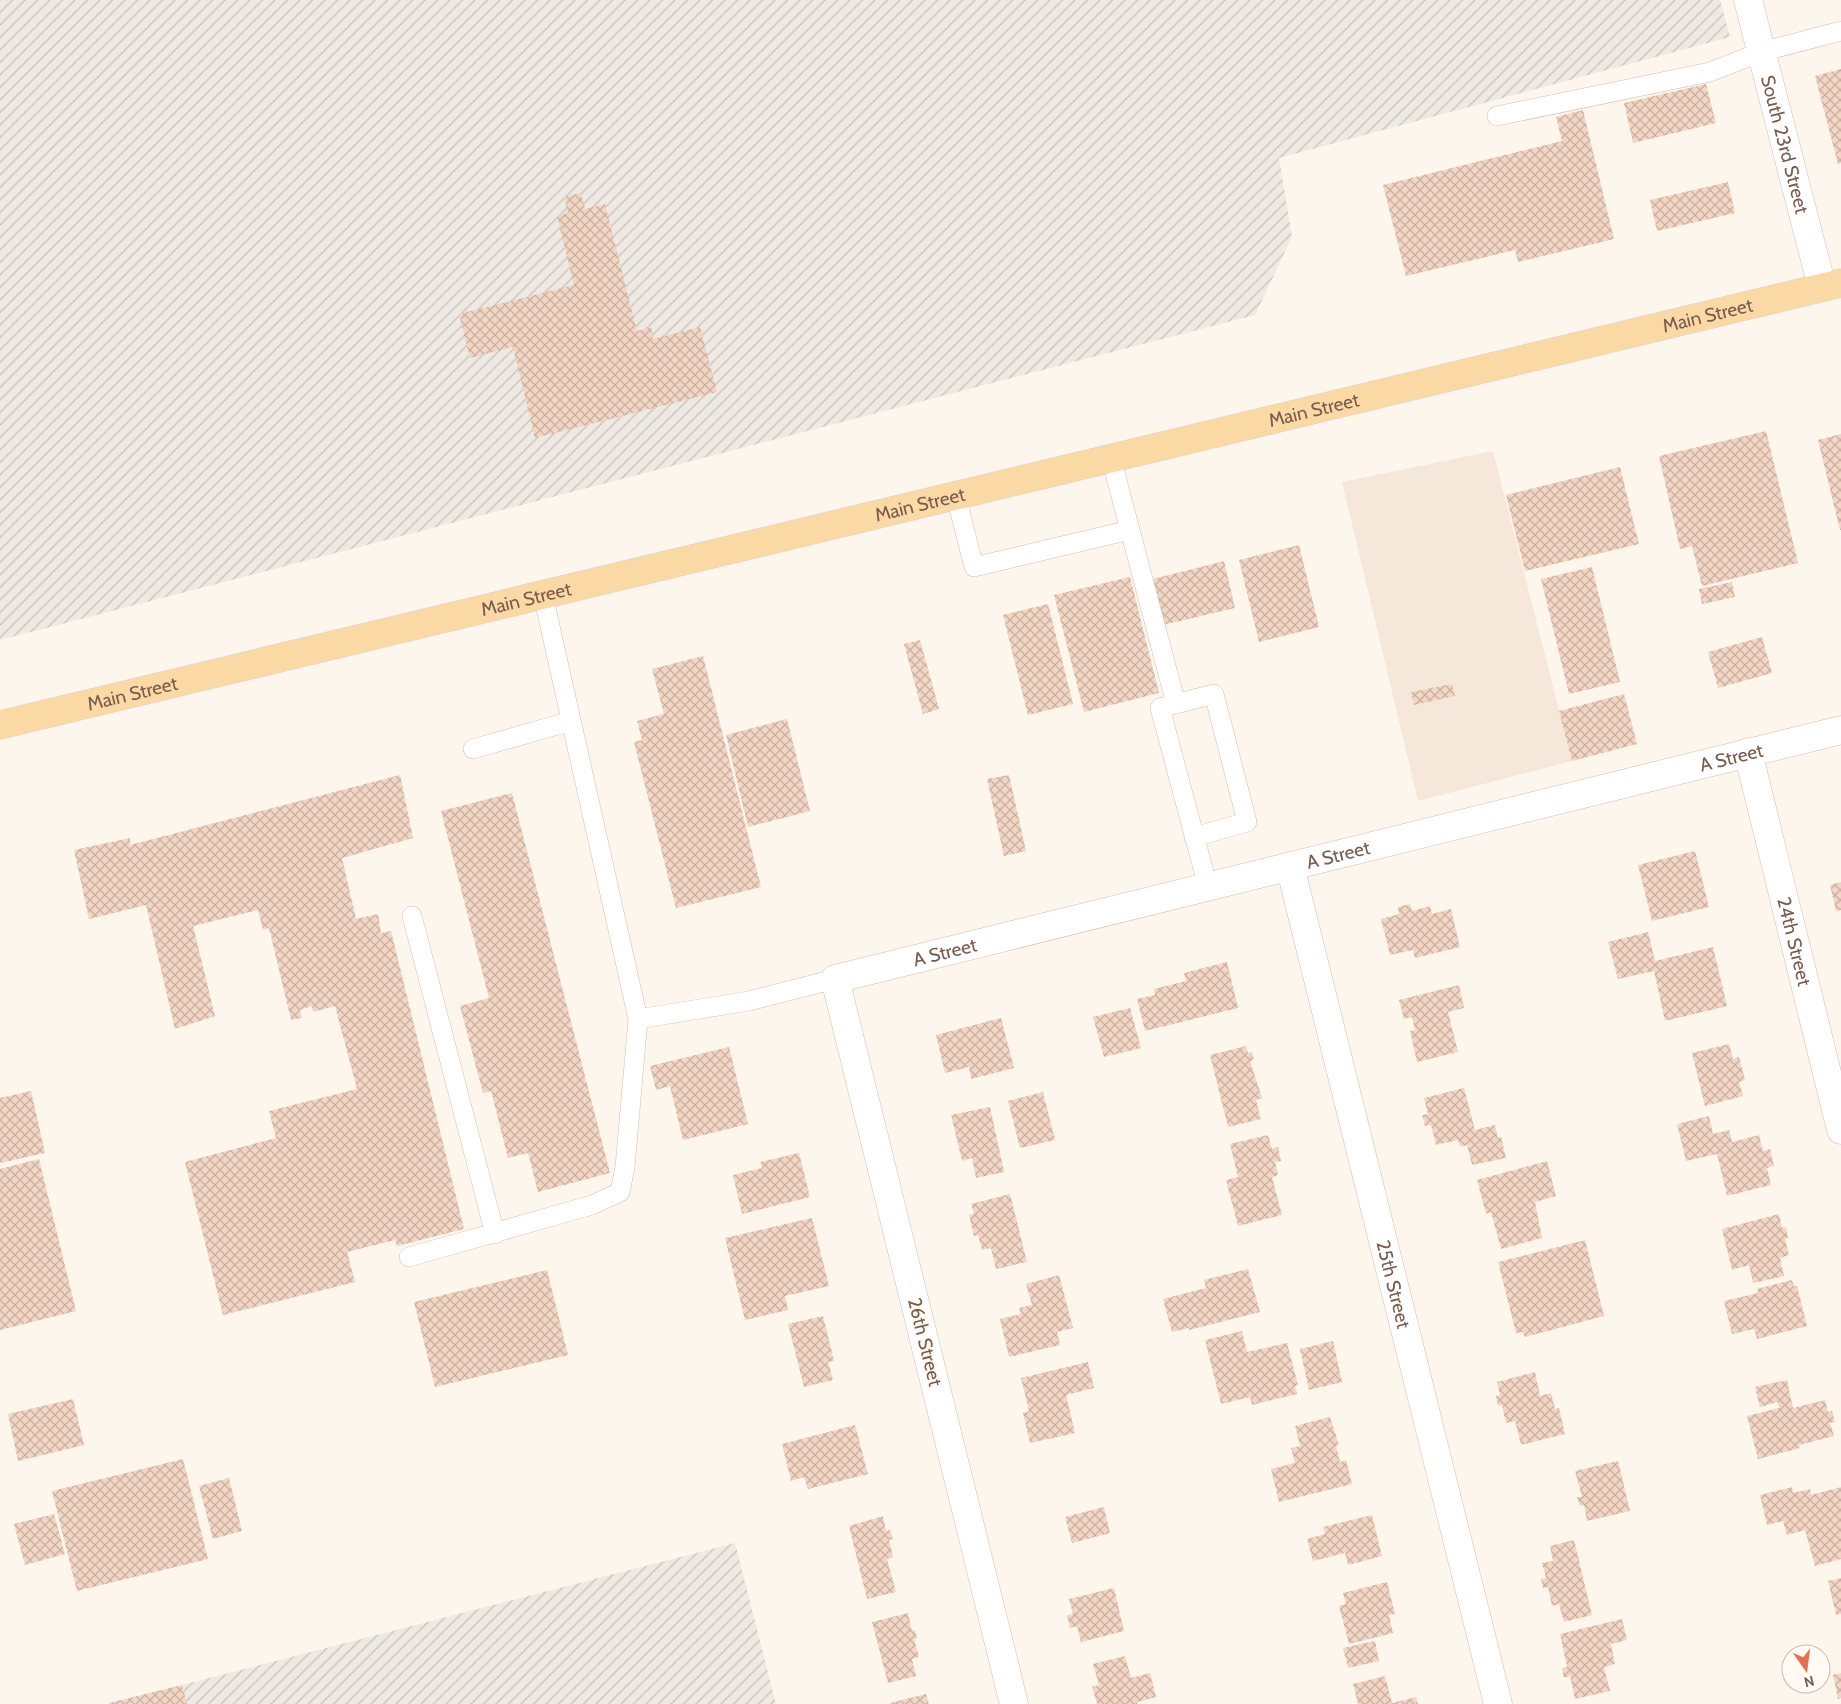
<svg xmlns="http://www.w3.org/2000/svg" width="1841" height="1704" font-family="Cabin,sans-serif">
  <defs>
    <pattern id="industrial-furrows" width="10" height="10" patternUnits="userSpaceOnUse" patternTransform="scale(1.25)"><rect width="10" height="10" fill="#efe9e4"/><path d="M-1 1l2-2M0 10L10 0M9 11l2-2" fill="none" stroke="#c7c0bb"/></pattern>
    <pattern id="building-cross-hatch" width="8" height="8" patternUnits="userSpaceOnUse" patternTransform="scale(1.25)"><rect width="8" height="8" fill="#f3d5c3"/><path d="M0 0l8 8M0 8l8-8" fill="none" stroke="#cab0a1"/></pattern>
  </defs>
  <rect width="100%" height="100%" fill="#fdf6ec"/>
  <path fill="#f5e8da" d="M1493 451 1572 761 1418 801 1342 482Z"/>
  <path fill="url(#industrial-furrows)" d="M0 0H1720L1730 37 1279 158 1292 237 1255 315 0 640Z
    M735 1543 776 1704H187L182 1685Z"/>
  <path fill="url(#building-cross-hatch)" d="M1841 69V163L1838 164 1815 76Z
    M1706 84 1716 123 1633 143 1624 103Z
    M1583 110 1614 239 1518 262 1515 250 1406 276 1383 185 1562 141 1556 117Z
    M1728 182 1735 213 1657 231 1650 200Z
    M581 193 585 209 605 204 637 331 651 327 653 339 700 327 717 392 535 438 513 347 470 358 459 314 574 285 557 216 568 213 564 197Z
    M1766 431 1798 563 1702 586 1692 546 1680 549 1659 456Z
    M1841 434V530H1840L1818 440Z
    M1620 467 1639 544 1525 571 1506 495Z
    M1299 545 1319 627 1259 642 1239 560Z
    M1224 561 1235 608 1163 625 1153 579Z
    M1592 567 1620 682 1569 694 1541 579Z
    M1130 577 1159 693 1084 712 1054 595Z
    M1732 582 1735 597 1702 604 1699 589Z
    M1048 604 1073 704 1028 715 1003 615Z
    M1762 637 1772 673 1718 688 1708 652Z
    M920 640 939 709 923 714 904 644Z
    M703 656 761 887 676 908 634 742 642 740 637 721 664 714 652 669Z
    M1452 684 1455 696 1414 705 1411 692Z
    M1624 694 1637 744 1572 761 1559 711Z
    M787 719 810 811 748 827 726 735Z
    M400 775 413 838 342 858 356 919 378 914 381 933 391 931 464 1229 397 1246 395 1240 347 1252 355 1282 223 1315 185 1162 276 1138 269 1111 357 1089 335 1006 313 1012 312 1006 300 1010 302 1018 291 1020 269 928 263 930 258 910 193 926 215 1016 175 1029 146 905 89 919 74 850 130 838V845Z
    M1009 775 1026 851 1004 856 987 779Z
    M512 793 610 1173 538 1192 528 1153 508 1158 491 1091 483 1093 460 1006 489 998 441 811Z
    M1695 851 1709 907 1652 921 1638 865Z
    M1841 882V910L1836 911 1830 885Z
    M1410 904 1412 911 1430 906 1432 914 1451 909 1460 947 1415 958 1413 950 1390 955 1381 919 1399 914 1398 907Z
    M1648 932 1655 961 1713 947 1727 1006 1665 1021 1654 971 1618 979 1608 942Z
    M1227 962 1238 1008 1145 1031 1137 999 1155 995 1154 989 1186 981 1184 973Z
    M1459 985 1464 1008 1448 1012 1458 1052 1417 1062 1410 1031 1415 1030 1412 1017 1404 1019 1399 1000Z
    M1130 1008 1141 1048 1104 1057 1093 1017Z
    M1001 1018 1014 1068 971 1079 969 1067 945 1073 936 1035Z
    M1729 1044 1733 1059 1739 1057 1745 1080 1739 1082 1743 1096 1705 1106 1692 1053Z
    M1246 1046 1248 1053 1252 1052 1254 1060 1250 1061 1262 1098 1256 1100 1261 1119 1228 1127 1210 1055Z
    M729 1047 748 1124 683 1140 670 1086 656 1090 650 1066Z
    M1464 1088 1475 1130 1495 1125 1498 1138 1501 1137 1506 1158 1472 1165 1467 1145 1460 1147 1458 1140 1436 1145 1431 1125 1425 1126 1422 1115 1428 1114 1424 1098Z
    M31 1091 45 1153 0 1163V1098Z
    M1043 1092 1055 1140 1020 1148 1008 1101Z
    M990 1107 1004 1172 976 1178 972 1158 962 1161 951 1115Z
    M1709 1116 1713 1134 1729 1130 1732 1142 1759 1135 1763 1151 1770 1149 1774 1166 1767 1168 1771 1185 1727 1196 1717 1154 1686 1161 1677 1124Z
    M1268 1135 1272 1149 1278 1147 1281 1161 1275 1162 1278 1175 1272 1177 1282 1215 1238 1226 1226 1180 1238 1177 1230 1144Z
    M799 1153 810 1197 742 1214 733 1175 762 1168 760 1162Z
    M39 1159 76 1311 0 1330V1169Z
    M1547 1161 1556 1196 1535 1202 1542 1238 1501 1249 1491 1212 1486 1214 1477 1180Z
    M1010 1194 1027 1262 996 1269 991 1248 982 1250 978 1235 974 1236 969 1215 974 1214 971 1204Z
    M1779 1214 1782 1228 1786 1227 1788 1238 1785 1239 1789 1255 1780 1258 1784 1276 1753 1283 1749 1265 1732 1270 1722 1229Z
    M812 1218 829 1286 785 1296 788 1310 745 1320 725 1238Z
    M1585 1240 1604 1316 1525 1337 1523 1332 1516 1333 1498 1262Z
    M1248 1269 1260 1312 1189 1330V1328L1172 1332 1163 1299 1206 1288 1204 1280Z
    M547 1270 568 1355 435 1387 414 1302Z
    M1059 1275 1073 1328 1057 1332 1060 1345 1009 1357 1000 1319 1021 1314 1019 1308 1032 1305 1026 1284Z
    M1792 1280 1794 1286H1797L1807 1326 1757 1339 1754 1329 1732 1334 1724 1301 1758 1293 1757 1289Z
    M823 1316 834 1361 828 1362 833 1380 804 1387 788 1324Z
    M1242 1331 1247 1352 1287 1343 1298 1385 1295 1386 1297 1394 1252 1405 1250 1397 1221 1404 1205 1340Z
    M1333 1341 1342 1382 1309 1390 1300 1349Z
    M1088 1362 1094 1388 1066 1395 1075 1433 1030 1443 1023 1413 1029 1411 1021 1378Z
    M1535 1372 1540 1396 1551 1393 1555 1409 1559 1408 1565 1434 1521 1445 1515 1421 1506 1423 1502 1405 1498 1406 1496 1396 1500 1395 1497 1382Z
    M1787 1380 1793 1408 1825 1400 1828 1412 1832 1411 1835 1422 1830 1423 1834 1436 1799 1445 1800 1448 1758 1459 1747 1416 1779 1408 1778 1402 1760 1407 1755 1387Z
    M73 1399 84 1445 18 1461 8 1414Z
    M1330 1417 1339 1445 1336 1446 1340 1462 1346 1460 1352 1484 1279 1502 1271 1469 1295 1463 1291 1448 1300 1446 1295 1426Z
    M855 1425 868 1474 808 1489 804 1477 791 1481 782 1444Z
    M183 1459 208 1559 77 1591 52 1491Z
    M1618 1461 1630 1511 1587 1521 1584 1505 1580 1506 1577 1497H1582L1575 1471Z
    M229 1478 242 1531 213 1539 199 1486Z
    M1792 1487 1793 1493 1810 1489 1811 1495 1841 1487V1559L1815 1566 1805 1530 1787 1535 1783 1521 1767 1525 1760 1495Z
    M1104 1507 1110 1533 1072 1543 1065 1517Z
    M54 1514 65 1554 25 1565 14 1524Z
    M1372 1515 1382 1556 1348 1565 1345 1553 1313 1561 1307 1539 1325 1534 1323 1527Z
    M883 1516 886 1531 890 1530 893 1539 889 1540 893 1557 887 1559 896 1592 867 1599 849 1526Z
    M1574 1540 1592 1615 1564 1622 1559 1604 1552 1606 1548 1587 1543 1588 1541 1579 1546 1578 1542 1563 1553 1561 1550 1546Z
    M1841 1578V1614L1836 1615 1828 1581Z
    M1387 1582 1395 1614 1389 1615 1393 1633 1349 1644 1339 1606 1346 1604 1343 1593Z
    M1114 1588 1124 1631 1081 1642 1077 1626 1070 1628 1067 1615 1073 1614 1069 1599Z
    M908 1613 912 1631 915 1630 917 1639H914L919 1657 912 1659 916 1676 888 1683 872 1622Z
    M1622 1619 1627 1640 1611 1644 1615 1664 1604 1667 1610 1691 1575 1699 1570 1676 1564 1678 1562 1668 1567 1667 1560 1634Z
    M1375 1641 1379 1661 1348 1668 1343 1648Z
    M1125 1656 1131 1678 1150 1673 1156 1697 1137 1702V1704H1097L1092 1687 1099 1685 1093 1664Z
    M1841 1673V1698L1838 1699 1833 1675Z
    M1385 1676 1392 1703 1416 1697 1418 1704H1358L1353 1684Z
    M182 1685 187 1704H109V1703Z
    M926 1694 929 1704H890V1703Z"/>
  <g fill="none" stroke-linecap="round" stroke-linejoin="round">
    <defs>
      <path id="lane" d="M1497 116 1710 72 1761 52 1841 31
        M1111 458 1176 704
        M956 496 974 567 1130 530
        M473 749 571 721
        M1194 837 1247 822 1214 694 1160 708 1208 887
        M412 916 495 1234
        M638 1019 749 1001 835 979
        M409 1257 592 1205 620 1192 625 1167 638 1019 543 595"/>
      <g id="street">
        <path id="s1" d="M1748 0 1822 287"/>
        <path id="s2" d="M1748 752 1841 1130"/>
        <path id="s3" d="M1290 866 1498 1704"/>
        <path id="s4" d="M1014 1704 835 979 1841 730"/>
      </g>
      <g id="primary">
        <path id="s5" d="M0 725 1841 283"/>
      </g>
    </defs>
    <use href="#lane" stroke="#d1beb0" stroke-width="20"/>
    <use href="#street" stroke="#d1beb0" stroke-width="29"/>
    <use href="#primary" stroke="#dad1cd" stroke-width="29"/>
    <use href="#lane" stroke="#fff" stroke-width="19"/>
    <use href="#street" stroke="#fff" stroke-width="28"/>
    <use href="#primary" stroke="#fbd9a5" stroke-width="28"/>
  </g>
  <g text-anchor="middle" dominant-baseline="central" stroke-width="4" stroke-linejoin="round" paint-order="stroke">
    <g font-size="19" fill="#7a5c4d" stroke="#fffaf3">
      <text stroke="none"><textPath href="#s1" startOffset="149">South 23rd Street</textPath></text>
      <text stroke="none"><textPath href="#s5" startOffset="1756">Main Street</textPath></text>
      <text stroke="none"><textPath href="#s5" startOffset="1351">Main Street</textPath></text>
      <text stroke="none"><textPath href="#s5" startOffset="946">Main Street</textPath></text>
      <text stroke="none"><textPath href="#s5" startOffset="541">Main Street</textPath></text>
      <text stroke="none"><textPath href="#s5" startOffset="136">Main Street</textPath></text>
      <text stroke="none"><textPath href="#s4" startOffset="1670">A Street</textPath></text>
      <text stroke="none"><textPath href="#s4" startOffset="1265">A Street</textPath></text>
      <text stroke="none"><textPath href="#s2" startOffset="195">24th Street</textPath></text>
      <text stroke="none"><textPath href="#s4" startOffset="860">A Street</textPath></text>
      <text stroke="none"><textPath href="#s3" startOffset="431">25th Street</textPath></text>
      <text transform="translate(925 1342) rotate(76)">26th Street</text>
    </g>
  </g>
  <g transform="translate(1806 1669) rotate(166)"><circle r="24" fill="#fffaf3" stroke="#cabbb1"/>
  <path d="M0-4L9 19L0 12L-9 19Z" fill="#e76f51"/>
  <text y="-8" font-size="14" font-weight="bold" text-anchor="middle" fill="#7a5c4d">N</text>
  </g>
</svg>
